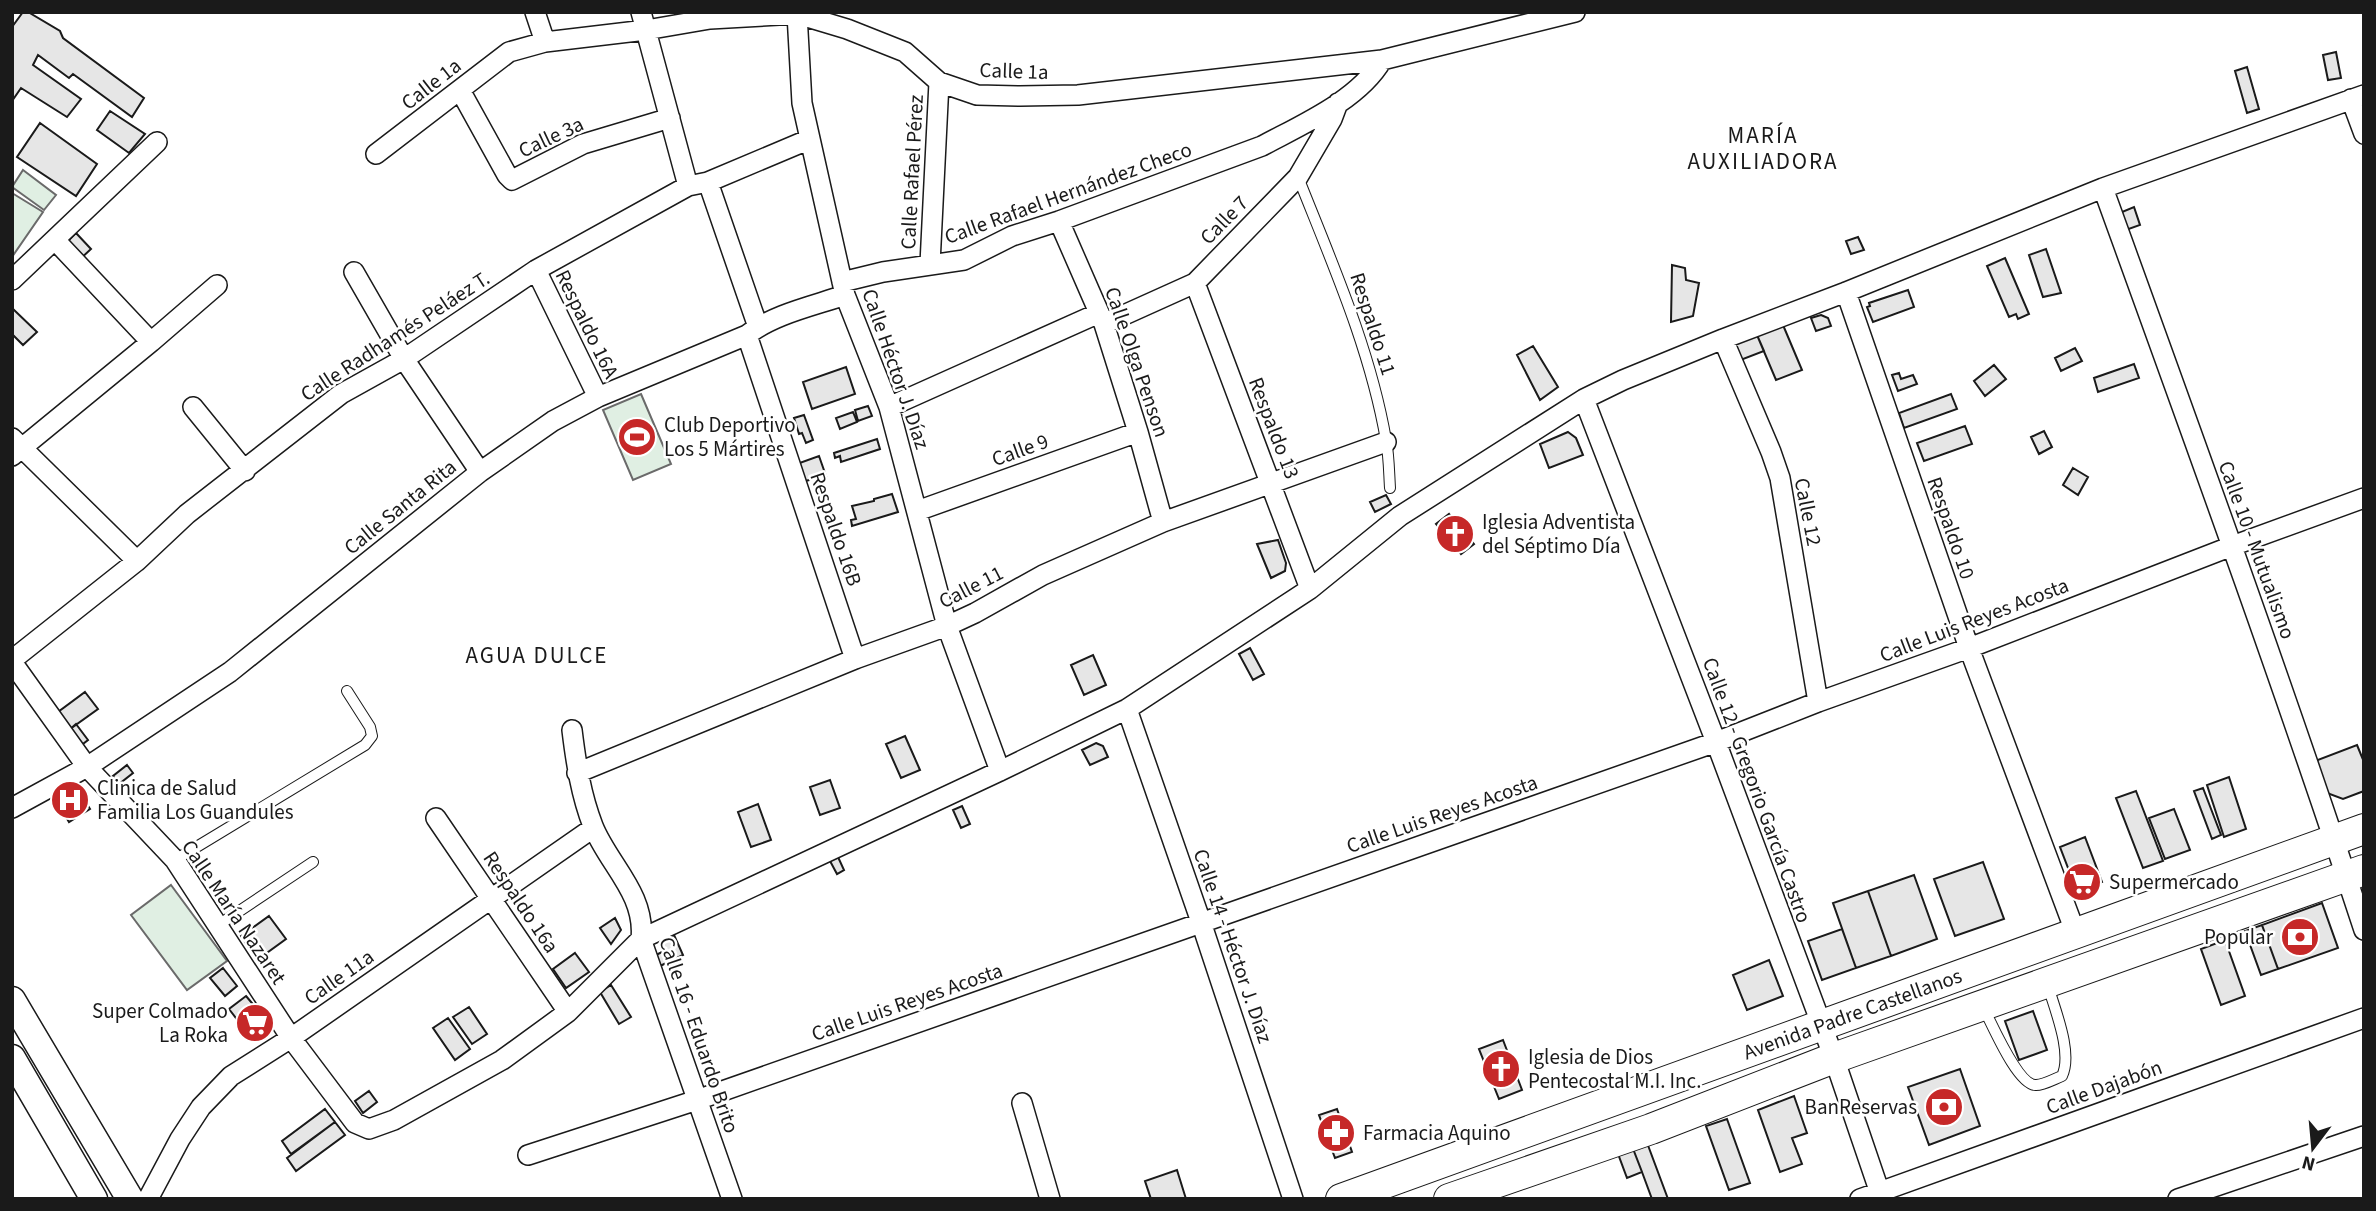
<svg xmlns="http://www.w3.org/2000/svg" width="2376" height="1211" font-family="'Source Sans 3',sans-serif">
  <rect width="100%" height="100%" fill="#fff"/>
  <path fill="#e0efe3" stroke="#6a6a6a" stroke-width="2" d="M23 170 56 195 44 210 12 187Z
    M12 193 43 212 12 257Z
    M641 394 671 464 633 480 603 410Z
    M171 885 227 961 187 990 131 915Z"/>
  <path fill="#e6e6e6" stroke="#1a1a1a" stroke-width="2" d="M23 12H28L60 31 63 38 144 98 132 117 73 74 69 78 38 55 33 65 81 99 67 117 21 88 12 101V27Z
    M2336 52 2341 78 2328 80 2323 55Z
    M2247 67 2259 109 2247 113 2235 71Z
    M110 111 145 134 129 153 97 130Z
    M40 123 97 164 76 196 17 157Z
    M2134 207 2140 225 2123 231 2119 220 2122 212Z
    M76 233 91 249 78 261 63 246Z
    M1858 237 1864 250 1851 254 1846 241Z
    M2046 249 2061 293 2043 297 2029 255Z
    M2005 258 2029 314 2018 319 2016 314 2009 317 1987 266Z
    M1672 265 1685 268 1686 280 1699 283 1693 316 1671 322Z
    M1908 290 1914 307 1873 322 1867 307 1870 306 1869 303Z
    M12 308 37 332 23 345 12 334Z
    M1821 315 1828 318 1831 326 1816 331 1811 318Z
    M1783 325 1802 370 1776 380 1757 335Z
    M1757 335 1764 351 1738 361 1732 345Z
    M1533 346 1558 387 1540 400 1517 355Z
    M2075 348 2082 361 2061 371 2055 358Z
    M2134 364 2139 378 2098 392 2094 378Z
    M1994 365 2006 379 1985 396 1974 381Z
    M846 367 855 394 812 409 803 382Z
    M1899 373 1901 379 1913 375 1917 384 1898 391 1892 375Z
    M1951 394 1957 409 1904 428 1899 413Z
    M868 406 872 416 858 421 855 410Z
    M853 412 857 422 840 429 836 418Z
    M804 415 813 440 806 443 802 433 799 434 794 418Z
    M1965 426 1972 444 1924 461 1917 443Z
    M2044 431 2052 447 2039 454 2031 437Z
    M1568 432 1576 438 1583 455 1549 468 1540 444Z
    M877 439 880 449 841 462 840 456 835 458 834 453Z
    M819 456 826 476 805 481 794 465Z
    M2073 468 2088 477 2078 495 2063 485Z
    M892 494 898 512 852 526 851 520 856 519 852 506 874 501V499Z
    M1386 495 1391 504 1375 512 1370 502Z
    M1449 514 1474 544 1461 554 1436 524Z
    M1278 540 1286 563 1285 571 1271 578 1257 544Z
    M1250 648 1264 674 1253 680 1239 654Z
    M1093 655 1106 685 1084 695 1071 665Z
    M85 692 98 709 70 729 58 712Z
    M76 724 88 740 79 747 68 731Z
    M905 736 920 770 901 778 886 744Z
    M1096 743 1103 746 1108 757 1090 765 1082 750Z
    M2357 745 2364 762V791L2343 799 2327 793 2315 761Z
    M127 765 133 773 119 784 113 776Z
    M2229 777 2246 829 2224 837 2207 785Z
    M70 778 90 809 69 822 50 790Z
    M830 780 840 808 820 815 810 787Z
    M2203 788 2221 835 2212 839 2194 791Z
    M2136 791 2163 861 2143 868 2116 798Z
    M758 804 771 840 751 847 738 812Z
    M962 806 970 824 961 828 953 810Z
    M2174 809 2190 850 2165 859 2149 818Z
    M2085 837 2102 882 2087 888 2075 886 2060 847Z
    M838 857 844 870 837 874 830 861Z
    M1983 862 2004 919 1955 936 1934 879Z
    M1914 875 1937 939 1891 956 1868 891Z
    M1868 891 1891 956 1856 968 1833 903Z
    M2322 903 2338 948 2278 969 2262 925Z
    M269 916 286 939 257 960 241 936Z
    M615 918 621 930 611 944 600 928Z
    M2262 925 2278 969 2261 975 2245 931Z
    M1842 929 1856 968 1822 980 1808 941Z
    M674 935 683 955 660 966 656 955 664 951 660 942Z
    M2225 940 2245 996 2221 1005 2201 949Z
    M575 953 589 972 566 988 553 969Z
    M1769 960 1783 996 1747 1010 1733 975Z
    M223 968 237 986 225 996 210 978Z
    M611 985 631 1017 619 1024 600 992Z
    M246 996 267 1021 249 1035 229 1009Z
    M469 1007 487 1034 472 1044 453 1017Z
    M2033 1011 2047 1050 2019 1060 2005 1021Z
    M448 1018 470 1049 455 1060 433 1028Z
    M1503 1040 1522 1090 1499 1099 1479 1049Z
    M1960 1069 1980 1126 1929 1145 1908 1087Z
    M369 1091 377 1102 363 1113 355 1101Z
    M1794 1096 1807 1133 1792 1138 1802 1164 1780 1172 1758 1110Z
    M325 1109 335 1122 291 1154 282 1141Z
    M1337 1109 1352 1152 1335 1158 1319 1115Z
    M1727 1119 1750 1183 1729 1190 1706 1126Z
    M335 1122 345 1135 296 1171 287 1158Z
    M1646 1140 1668 1199H1652L1642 1172 1632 1146Z
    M1632 1146 1642 1172 1627 1178 1617 1151Z
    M1177 1170 1186 1199H1151L1145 1181Z"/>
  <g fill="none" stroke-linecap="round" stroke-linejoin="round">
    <defs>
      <path id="lane" d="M1298 177C1332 263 1370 348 1386 440 1389 456 1389 472 1390 488
        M175 860 365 745 372 736 370 727 347 691
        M217 926 313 862
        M1984 1009C1992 1024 2018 1086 2036 1085 2044 1085 2054 1079 2062 1076 2073 1053 2055 1010 2048 986"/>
      <path id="street" d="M535 12 545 42
        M641 12 688 186
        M797 14 802 103 845 295 889 407 947 626 1000 771
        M460 90 507 175 512 180 583 144 670 118
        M2351 99 2364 134
        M376 154 509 52 545 42 646 30 710 19 797 14 847 29 905 52 939 82 977 95 1020 96 1078 95 1382 60 1575 12
        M708 182 758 327
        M2103 188C2192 434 2282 681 2364 930
        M1059 221 1104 324 1138 432 1163 522
        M55 240 151 342
        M930 264 939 82
        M536 270 598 397
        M354 272 404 359 480 472
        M12 280 157 142
        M842 282 883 272 964 260 1012 236 1059 221 1262 146C1301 125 1359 100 1382 60
        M1195 283 1310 589
        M1846 292 1969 648 2076 934
        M1104 324 1195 283 1298 177 1332 119 1338 103
        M747 335 855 659
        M1723 339 1771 452 1780 478 1818 702
        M1584 399 1716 742 1834 1058 1882 1199
        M193 407 245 471
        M889 407 1099 313
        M12 438 137 561
        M12 456 151 342 217 285
        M917 511 1138 432
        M12 660 137 561 187 514 341 394 404 359 536 270 688 186 708 182 810 139
        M12 662 87 767 175 860 291 1038 355 1123 369 1129 394 1120 502 1060 568 1012 641 939 1000 771 1127 709 1310 589 1400 516 1584 399 1623 380 1723 339 1846 292 2103 188 2364 95
        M1127 709 1201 922 1293 1199
        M572 730C576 763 581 795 593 826 608 864 646 894 641 939L732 1199
        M577 773 855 659 947 626 975 613 1043 575 1163 522 1386 442
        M12 808 87 767 230 672 480 472 553 421 598 397 747 335C774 314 813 306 845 295
        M436 818 568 1012
        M1022 1103 1050 1199
        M528 1155 697 1100 1716 742 1818 702 1969 648 2232 546 2364 498
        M148 1199 180 1139 201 1107 231 1076 291 1038 593 828
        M1860 1199 2364 1018
        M2178 1199 2364 1136"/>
      <path id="secondary" d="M12 1000 130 1199
        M12 1058 94 1199"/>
      <g id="primary">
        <path id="s1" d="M1341 1199 2364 829"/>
        <path d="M1449 1199 1651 1129 1834 1058 2364 870"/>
      </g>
    </defs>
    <use href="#lane" stroke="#1a1a1a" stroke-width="12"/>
    <use href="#street" stroke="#1a1a1a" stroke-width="22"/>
    <use href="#secondary" stroke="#1a1a1a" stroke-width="29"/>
    <use href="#primary" stroke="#1a1a1a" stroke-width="32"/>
    <use href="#lane" stroke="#fff" stroke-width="10"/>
    <use href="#street" stroke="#fff" stroke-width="19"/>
    <use href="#secondary" stroke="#fff" stroke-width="26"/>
    <use href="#primary" stroke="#fff" stroke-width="30"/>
  </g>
  <defs>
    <symbol id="stadium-disc" viewBox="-11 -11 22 22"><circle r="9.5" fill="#c62828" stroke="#fff"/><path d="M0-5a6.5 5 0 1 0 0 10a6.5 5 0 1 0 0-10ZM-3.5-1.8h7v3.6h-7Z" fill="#fff"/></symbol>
    <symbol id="church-disc" viewBox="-11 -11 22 22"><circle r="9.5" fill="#c62828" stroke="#fff"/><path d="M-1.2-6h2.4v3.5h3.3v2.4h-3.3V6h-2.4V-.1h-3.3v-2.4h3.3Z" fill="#fff"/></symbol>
    <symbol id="hospital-disc" viewBox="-11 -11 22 22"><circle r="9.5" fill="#c62828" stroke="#fff"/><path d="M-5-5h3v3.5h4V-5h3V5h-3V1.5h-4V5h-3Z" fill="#fff"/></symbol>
    <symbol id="supermarket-disc" viewBox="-11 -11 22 22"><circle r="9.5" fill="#c62828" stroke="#fff"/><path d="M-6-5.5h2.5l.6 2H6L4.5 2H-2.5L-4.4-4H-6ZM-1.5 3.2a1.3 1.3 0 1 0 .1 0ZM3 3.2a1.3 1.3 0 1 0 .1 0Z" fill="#fff"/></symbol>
    <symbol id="bank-disc" viewBox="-11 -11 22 22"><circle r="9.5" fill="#c62828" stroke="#fff"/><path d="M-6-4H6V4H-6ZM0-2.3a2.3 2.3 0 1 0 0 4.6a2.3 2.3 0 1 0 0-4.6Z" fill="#fff"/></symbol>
    <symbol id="pharmacy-disc" viewBox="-11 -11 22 22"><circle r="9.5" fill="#c62828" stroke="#fff"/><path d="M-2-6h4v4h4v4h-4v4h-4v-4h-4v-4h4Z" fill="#fff"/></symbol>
  </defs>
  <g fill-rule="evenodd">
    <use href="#stadium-disc" x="615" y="415" width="44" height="44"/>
    <use href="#church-disc" x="1433" y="512" width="44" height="44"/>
    <use href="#hospital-disc" x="48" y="778" width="44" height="44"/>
    <use href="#supermarket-disc" x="2060" y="860" width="44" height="44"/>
    <use href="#bank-disc" x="2278" y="915" width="44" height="44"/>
    <use href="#supermarket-disc" x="233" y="1001" width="44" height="44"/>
    <use href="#church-disc" x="1479" y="1047" width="44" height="44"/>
    <use href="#bank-disc" x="1922" y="1085" width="44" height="44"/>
    <use href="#pharmacy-disc" x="1314" y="1111" width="44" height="44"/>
  </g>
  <g text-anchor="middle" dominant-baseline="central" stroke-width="5" stroke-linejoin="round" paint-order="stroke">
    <g font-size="21" fill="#1a1a1a" stroke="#fff">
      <text transform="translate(1014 71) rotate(2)">Calle 1a</text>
      <text transform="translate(431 84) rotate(-38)">Calle 1a</text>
      <text transform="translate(551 137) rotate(-25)">Calle 3a</text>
      <text transform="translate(912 172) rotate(-87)">Calle Rafael Pérez</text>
      <text transform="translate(1068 193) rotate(-20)">Calle Rafael Hernández Checo</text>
      <text transform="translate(1224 220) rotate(-46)">Calle 7</text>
      <text transform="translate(587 324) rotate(64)">Respaldo 16A</text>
      <text transform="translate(1373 324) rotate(72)">Respaldo 11</text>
      <text transform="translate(395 336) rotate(-33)">Calle Radhamés Peláez T.</text>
      <text transform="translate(1137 362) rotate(71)">Calle Olga Penson</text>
      <text transform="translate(896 369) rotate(71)">Calle Héctor J. Díaz</text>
      <text transform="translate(1274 428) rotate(69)">Respaldo 13</text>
      <text transform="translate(1020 450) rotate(-20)">Calle 9</text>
      <text transform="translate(400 507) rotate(-39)">Calle Santa Rita</text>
      <text transform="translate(1808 512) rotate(79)">Calle 12</text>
      <text transform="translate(1951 528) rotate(71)">Respaldo 10</text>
      <text transform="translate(836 529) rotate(71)">Respaldo 16B</text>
      <text transform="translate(2257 550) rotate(70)">Calle 10 - Mutualismo</text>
      <text transform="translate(971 587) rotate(-27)">Calle 11</text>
      <text transform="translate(1974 620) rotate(-21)">Calle Luis Reyes Acosta</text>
      <text transform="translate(1757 790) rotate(70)">Calle 12 - Gregorio García Castro</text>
      <text transform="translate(1442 814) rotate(-19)">Calle Luis Reyes Acosta</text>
      <text transform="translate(521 902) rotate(56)">Respaldo 16a</text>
      <text transform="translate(234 912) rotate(56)">Calle María Nazaret</text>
      <text transform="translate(1233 946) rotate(71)">Calle 14 - Héctor J. Díaz</text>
      <text transform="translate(339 977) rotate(-35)">Calle 11a</text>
      <text transform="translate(907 1002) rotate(-19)">Calle Luis Reyes Acosta</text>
      <text stroke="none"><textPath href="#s1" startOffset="544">Avenida Padre Castellanos</textPath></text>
      <text transform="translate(699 1035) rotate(71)">Calle 16 - Eduardo Brito</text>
      <text transform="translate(2104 1087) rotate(-20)">Calle Dajabón</text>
    </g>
    <g font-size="21" fill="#1a1a1a" stroke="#fff" text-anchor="start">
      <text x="664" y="425">Club Deportivo<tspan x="664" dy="24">Los 5 Mártires</tspan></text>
      <text x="1482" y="522">Iglesia Adventista<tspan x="1482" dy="24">del Séptimo Día</tspan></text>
      <text x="97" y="788">Clinica de Salud<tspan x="97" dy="24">Familia Los Guandules</tspan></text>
      <text x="2109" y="882">Supermercado</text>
      <text x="2273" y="937" text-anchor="end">Popular</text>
      <text x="228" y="1011" text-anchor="end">Super Colmado<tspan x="228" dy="24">La Roka</tspan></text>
      <text x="1528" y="1057">Iglesia de Dios<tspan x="1528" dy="24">Pentecostal M.I. Inc.</tspan></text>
      <text x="1917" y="1107" text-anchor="end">BanReservas</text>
      <text x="1363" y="1133">Farmacia Aquino</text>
    </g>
    <g font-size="23" letter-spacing="2" fill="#1a1a1a" stroke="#fff">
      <text x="1763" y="135">MARÍA<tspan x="1763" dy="26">AUXILIADORA</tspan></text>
      <text x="537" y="655">AGUA DULCE</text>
    </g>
  </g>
  <rect width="2376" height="1211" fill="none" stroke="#1a1a1a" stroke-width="28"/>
  <g transform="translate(2313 1148) rotate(196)" stroke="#ffffff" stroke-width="5" paint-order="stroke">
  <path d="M0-5L12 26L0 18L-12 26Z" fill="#1a1a1a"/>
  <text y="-10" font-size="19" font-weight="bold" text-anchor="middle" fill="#1a1a1a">N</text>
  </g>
</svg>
